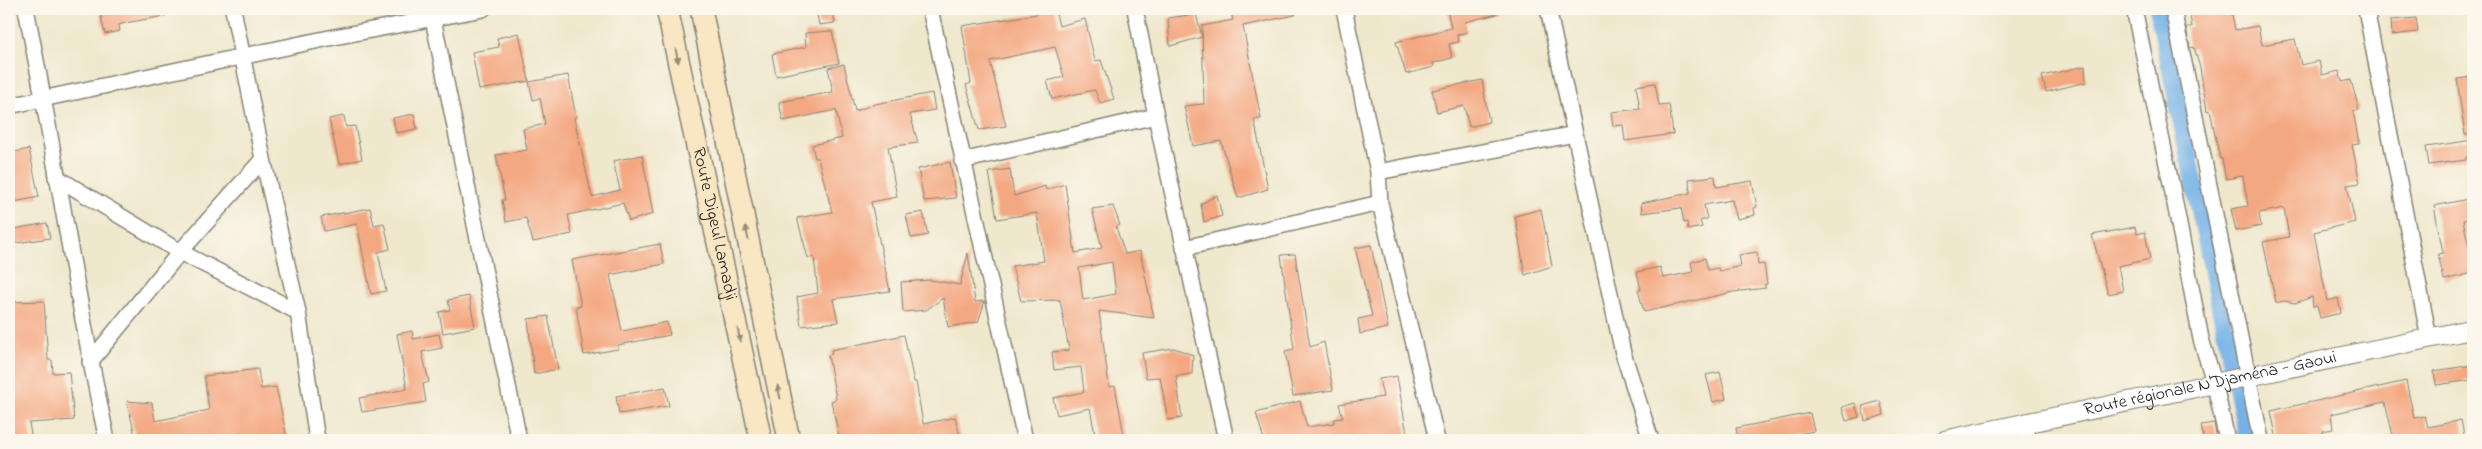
<svg xmlns="http://www.w3.org/2000/svg" width="2482" height="449" font-family="'Indie Flower',sans-serif">
  <rect width="100%" height="100%" fill="#fbf7ec"/>
  <filter id="ink" filterUnits="userSpaceOnUse"><feTurbulence type="fractalNoise" baseFrequency=".02" numOctaves="2"/><feDisplacementMap in="SourceGraphic" scale="10" xChannelSelector="R" yChannelSelector="G"/><feConvolveMatrix kernelMatrix="1 2 1 2 8 2 1 2 1" color-interpolation-filters="sRGB"/></filter>
  <filter id="wash" filterUnits="userSpaceOnUse"><feTurbulence type="fractalNoise" baseFrequency=".0096" numOctaves="4" result="noise"/><feDisplacementMap in="SourceGraphic" scale="20" xChannelSelector="R" yChannelSelector="G"/><feGaussianBlur stdDeviation="1.12" result="paint"/><feColorMatrix in="noise" values="0 0 0 0 0 0 0 0 0 0 0 0 0 0 0 0 0 1.4 0 .05"/><feComposite in="paint" operator="in"/></filter>
  <g filter="url(#wash)">
    <rect width="100%" height="100%" fill="#efe8cd"/>
    <g fill="none" stroke-linecap="round" stroke-linejoin="round">
      <path stroke="#76b2e8" stroke-width="18" d="M2158 9 2248 440"/>
    </g>
    <g id="blocks">
      <path fill="#f4a882" fill-rule="evenodd" d="M99 9H164L165 16 125 23 119 25 120 31 105 34Z
        M816 9H832L835 23 819 25Z
        M1035 9H1055L1059 26 1085 19 1095 61 1101 60 1114 99 1100 103 1095 90 1052 99 1047 81 1064 77 1055 47 990 61 1006 126 979 130 966 85 971 83 962 26 1037 14Z
        M1230 9H1294L1295 15 1243 26 1261 119H1254L1268 189 1238 198 1221 141 1193 146 1184 106 1204 104 1202 26 1233 20Z
        M1447 9H1496L1497 14 1465 22 1467 32 1457 35 1459 42 1449 44 1452 58 1433 63 1434 67 1406 74 1396 42 1451 28Z
        M2196 9H2231L2235 30 2258 26 2262 45 2295 39 2301 65 2319 61 2322 75 2339 71 2342 82 2351 80 2359 110 2353 111 2359 144 2352 145 2360 183 2347 185 2355 222 2314 232 2327 301 2338 298 2341 313 2320 318 2317 306 2313 307 2312 297 2295 303 2284 301 2276 303 2263 242 2289 237 2284 208 2259 213 2261 226 2236 231 2231 209 2248 206 2243 176 2226 179 2222 159H2220L2210 110 2207 111 2200 68 2194 47 2190 48 2186 27H2192L2189 10Z
        M1196 14 1202 37 1170 46 1168 18Z
        M2416 18 2418 32 2392 35 2391 20Z
        M832 31 839 63 776 76 772 54 806 47 805 33Z
        M519 33 529 81 479 90 472 52 499 47 497 38Z
        M844 64 855 111 875 104 932 93 935 110 910 114 918 143 888 147 897 197 871 202 890 291 833 299 838 322 801 326 797 297 818 293 814 257 808 258 797 218 832 212 818 158H815L812 145 842 138 836 110 783 121 779 102 833 92 828 68Z
        M2085 66 2086 82 2046 92 2042 76Z
        M568 75 576 117 574 118 592 197 620 190 613 161 642 155 653 214 629 221 623 203 568 215 572 234 533 242 526 218 506 222 502 200H505L496 155 527 150 523 129 545 124 540 98 533 100 529 82Z
        M2473 77V134L2465 135 2457 79Z
        M1482 80 1489 122 1469 127 1464 106 1437 112 1432 90Z
        M1655 83 1659 105 1669 104 1673 134 1625 141 1623 125 1613 126 1611 112 1640 109 1636 86Z
        M414 114 417 129 396 133 393 118Z
        M344 116 346 127 355 126 362 159 339 164 329 119Z
        M2473 140V156L2466 157V160L2429 165 2426 147Z
        M29 149 39 197 9 203V153Z
        M950 162 956 198 924 201 918 169Z
        M1010 169 1014 196 1045 186 1046 190 1065 184 1075 253 1102 248 1092 209 1113 206 1120 225 1116 227 1125 254 1140 251 1154 318 1099 311 1109 387 1115 386 1125 440H1096L1090 408 1057 415 1053 398 1084 392 1081 367 1054 370 1052 352 1069 350 1060 300 1021 301 1012 266 1044 261 1037 213 997 219 989 172ZM1112 262 1116 294 1083 300 1079 268Z
        M1715 176 1716 187 1752 181 1757 207 1754 208 1755 215 1737 219 1732 200 1704 205 1707 219 1700 221 1702 227 1688 230 1687 222 1684 223 1681 208 1642 213 1641 203 1690 193 1689 179Z
        M1217 195 1222 216 1204 222 1201 204Z
        M2473 198V218L2463 220 2469 247 2473 246V273L2444 280 2438 254 2443 253 2434 206Z
        M370 208 374 225 384 223 390 249 378 252 386 291 371 294 357 224 324 231 321 217Z
        M1541 209 1552 266 1525 275 1515 216Z
        M923 212 928 235 911 238 906 215Z
        M47 223 50 238 9 244V230Z
        M2135 227 2137 234 2145 232 2150 259 2118 266 2123 291 2108 294 2092 235Z
        M660 244 664 264 610 275 622 331 667 322 670 335 618 345V349L584 355 576 307 581 306 572 260Z
        M1371 245 1388 328 1360 334 1358 319 1372 316 1355 248Z
        M1757 252 1758 265 1764 264 1767 284 1764 285 1766 288 1733 292 1644 312 1638 290H1641L1637 272 1660 267 1663 278 1693 272 1691 262 1705 258 1708 270 1718 268 1719 271 1741 266 1739 255Z
        M968 253 975 302 985 301 978 322 948 327 943 298 926 310 903 312 901 282 931 280 960 285Z
        M1295 254 1310 347 1324 342 1333 390 1293 396 1285 351 1294 349 1281 255Z
        M469 296 475 327 443 333 439 312 450 310 448 300Z
        M44 301 48 360H52L53 373 69 372 74 420 29 423 32 440H9V302Z
        M548 316 558 369 534 374 528 319Z
        M412 331 413 339 439 334 442 348 422 352 429 382 423 384 426 402 362 412 359 398 407 389 397 334Z
        M904 335 914 382H916L923 424 955 417 961 440H840L831 401 836 399 828 355 832 354 831 350Z
        M1174 348 1193 355 1192 374 1176 376 1182 418 1168 420 1160 377 1146 378 1142 353Z
        M2473 365V380L2436 385 2434 371Z
        M258 369 261 389 276 387 287 437 273 440H136L127 401 152 403 155 421 209 410 204 376Z
        M1720 372 1726 399 1713 402 1706 375Z
        M1397 376 1408 440H1264L1256 413 1300 401 1307 427 1334 423V419L1343 418 1339 404 1383 397 1379 379Z
        M2406 381 2414 418 2425 416 2428 427 2461 420 2465 440H2394L2385 402 2331 414 2333 429 2322 431 2325 440H2277L2271 411Z
        M665 387 669 406 619 414 616 396Z
        M1880 401 1884 415 1865 421 1862 406Z
        M1855 403 1859 417 1846 421 1842 407Z
        M1810 413 1814 431 1769 440H1738L1736 428Z
        M2214 423 2217 440H2204L2201 425Z"/>
    </g>
  </g>
  <g filter="url(#ink)">
    <use href="#blocks" fill-opacity="0" stroke="#868274" stroke-width="1"/>
    <g fill="none" stroke-linecap="round" stroke-linejoin="round">
      <defs>
        <path id="minor" d="M26 9C55 152 76 297 107 440
          M233 9 263 159 298 312 317 440
          M431 9 519 440
          M930 9 1025 440
          M1135 9 1156 116 1226 440
          M1344 9 1378 172 1380 203 1437 440
          M1548 9 1575 134
          M2134 9 2172 188 2201 339 2215 385 2227 440
          M2173 9 2261 440
          M2366 9 2429 339
          M9 106 334 37 483 9
          M962 161 1156 116
          M1378 172 1575 134 1623 353 1651 440
          M56 177 180 252 298 312
          M1184 248 1380 203
          M90 362 180 252 263 159
          M2024 424 2028 440"/>
        <g id="tertiary">
          <path id="s1" d="M1946 440 2473 329"/>
        </g>
        <g id="secondary">
          <path id="s2" d="M667 9 761 440"/>
          <path d="M701 9 789 440"/>
        </g>
      </defs>
      <use href="#minor" stroke="#868274" stroke-width="18"/>
      <use href="#tertiary" stroke="#868274" stroke-width="21"/>
      <use href="#secondary" stroke="#868274" stroke-width="24"/>
      <use href="#minor" stroke="#fff" stroke-width="15"/>
      <use href="#tertiary" stroke="#fff" stroke-width="19"/>
      <use href="#secondary" stroke="#f9e7c3" stroke-width="21"/>
    </g>
    <defs><path id="oneway-solid" d="M-6-.8H1V-3.2L6.5 0L1 3.2V.8H-6Z" transform="scale(1.25)"/></defs>
    <g fill="#968c78">
      <use href="#oneway-solid" transform="translate(677 56) rotate(78)"/>
      <use href="#oneway-solid" transform="translate(747 233) rotate(-102)"/>
      <use href="#oneway-solid" transform="translate(739 335) rotate(78)"/>
      <use href="#oneway-solid" transform="translate(779 392) rotate(-102)"/>
    </g>
  </g>
  <g text-anchor="middle" dominant-baseline="central" stroke-width="4" stroke-linejoin="round" paint-order="stroke">
    <g font-size="18" fill="#1c1c1c" stroke="#fbf7ec">
      <text stroke="none"><textPath href="#s2" startOffset="220">Route Digeul Lamadji</textPath></text>
      <text stroke="none"><textPath href="#s1" startOffset="270">Route régionale N'Djaména - Gaoui</textPath></text>
    </g>
  </g>
  <rect width="2482" height="449" fill="none" stroke="#fbf7ec" stroke-width="30"/>
</svg>
